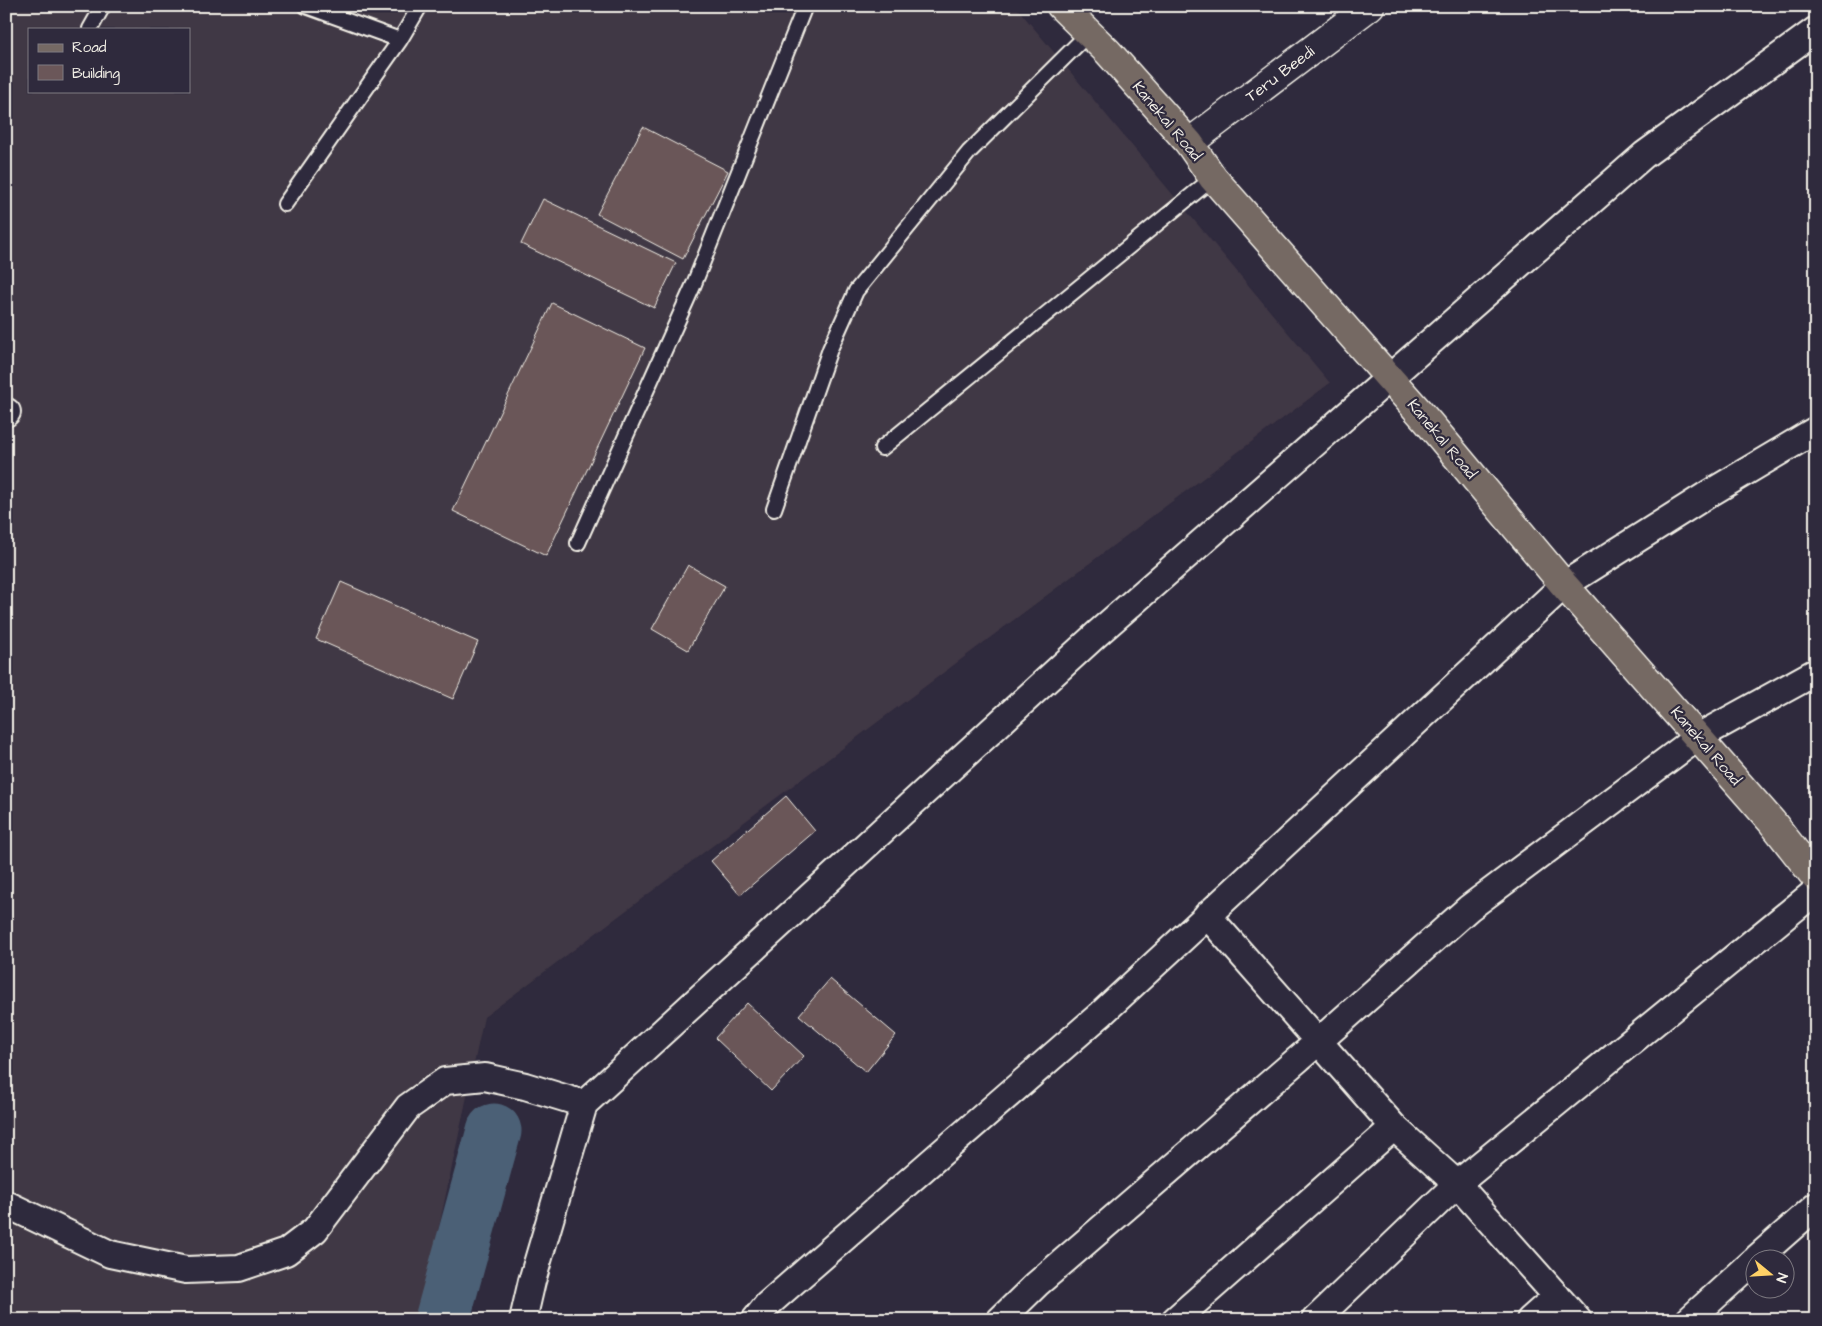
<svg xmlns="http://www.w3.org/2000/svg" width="1822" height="1326" font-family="'Architects Daughter',sans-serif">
  <rect width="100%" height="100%" fill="#2f2a3d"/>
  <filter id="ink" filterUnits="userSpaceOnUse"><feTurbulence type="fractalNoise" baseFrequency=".02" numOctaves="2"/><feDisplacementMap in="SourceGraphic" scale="10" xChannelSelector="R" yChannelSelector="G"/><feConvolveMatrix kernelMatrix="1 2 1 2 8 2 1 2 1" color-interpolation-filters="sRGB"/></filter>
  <g filter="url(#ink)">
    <path fill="#413845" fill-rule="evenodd" d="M6 6H1012L1017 8 1330 383 484 1017 419 1320H6ZM29 29H189V91H29Z"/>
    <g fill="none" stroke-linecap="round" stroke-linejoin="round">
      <path stroke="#4c6176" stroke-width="55" d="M442 1320 494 1131"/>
    </g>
    <path fill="#6b5759" stroke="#f4f1e8" d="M643 127 728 171 683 259 597 214Z
      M543 199 676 263 654 308 521 244Z
      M552 303 645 348 546 556 453 511Z
      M688 565 725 586 688 650 652 629Z
      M341 582 478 642 453 699 316 639Z
      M786 796 815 831 740 895 711 861Z
      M830 979 896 1035 866 1072 799 1015Z
      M747 1003 804 1056 771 1091 715 1038Z"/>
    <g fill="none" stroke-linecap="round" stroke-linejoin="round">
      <defs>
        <path id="lane" d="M306 6 400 40
          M90 29 103 6
          M285 204 400 40 420 6
          M882 448 1213 178
          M774 509 830 349 856 291 969 152 1089 33
          M578 543 694 284 805 6"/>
        <path id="street" d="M6 413 7 412
          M1207 915 1394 1127 1457 1184 1578 1320
          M6 1204 110 1254 186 1270 239 1268 286 1252 315 1230 408 1107 445 1081 485 1077 525 1086 584 1104
          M1757 1258 1816 1206
          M523 1320 532 1281 584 1104 1098 633 1644 155 1816 30
          M755 1320 767 1305 1101 1014 1564 585 1710 493 1816 430
          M1000 1320 1037 1284 1318 1042 1469 908 1698 737 1816 672
          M1175 1320 1394 1127
          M1315 1320 1457 1184 1816 891
          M1530 1320 1557 1296
          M1689 1320 1754 1261"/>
        <path id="secondary" d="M1189 143 1370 6"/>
        <path id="primary" d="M1061 6 1108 52 1189 143 1213 178 1428 422 1564 585 1772 822 1816 878"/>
      </defs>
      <use href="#lane" stroke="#f4f1e8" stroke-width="18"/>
      <use href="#street" stroke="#f4f1e8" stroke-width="30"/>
      <use href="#secondary" stroke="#f4f1e8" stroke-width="31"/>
      <use href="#primary" stroke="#f4f1e8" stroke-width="31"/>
      <use href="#lane" stroke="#2f2a3d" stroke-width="14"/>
      <use href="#street" stroke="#2f2a3d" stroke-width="26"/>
      <use href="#secondary" stroke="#2f2a3d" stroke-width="28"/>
      <use href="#primary" stroke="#756964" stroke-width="28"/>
    </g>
  </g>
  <g text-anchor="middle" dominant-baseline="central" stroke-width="4.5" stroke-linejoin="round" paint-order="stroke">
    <g font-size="16" fill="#f4f1e8" stroke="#2f2a3d">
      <text transform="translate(1280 74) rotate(-37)">Teru Beedi</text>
      <text transform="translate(1167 121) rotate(50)">Kanekal Road</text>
      <text transform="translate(1442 439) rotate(50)">Kanekal Road</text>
      <text transform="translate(1706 746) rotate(49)">Kanekal Road</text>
    </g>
  </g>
  <rect width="1822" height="1326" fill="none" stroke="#2f2a3d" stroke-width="25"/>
  <rect x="12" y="12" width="1797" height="1301" fill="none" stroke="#f4f1e8" stroke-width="2" filter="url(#ink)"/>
  <rect x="28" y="28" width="162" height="65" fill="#2f2a3d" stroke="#7e7a81"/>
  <rect x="38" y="44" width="25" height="8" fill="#756964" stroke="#7e7a81"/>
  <text x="72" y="52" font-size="15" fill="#f4f1e8">Road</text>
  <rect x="38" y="65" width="25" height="15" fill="#6b5759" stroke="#7e7a81"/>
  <text x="72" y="78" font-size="15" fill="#f4f1e8">Building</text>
  <g transform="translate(1770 1274) rotate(108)"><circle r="24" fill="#2f2a3d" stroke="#7e7a81"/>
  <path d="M0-4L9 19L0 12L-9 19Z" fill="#ffd166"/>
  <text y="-8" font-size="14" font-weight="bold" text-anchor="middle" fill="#f4f1e8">N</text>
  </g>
</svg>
